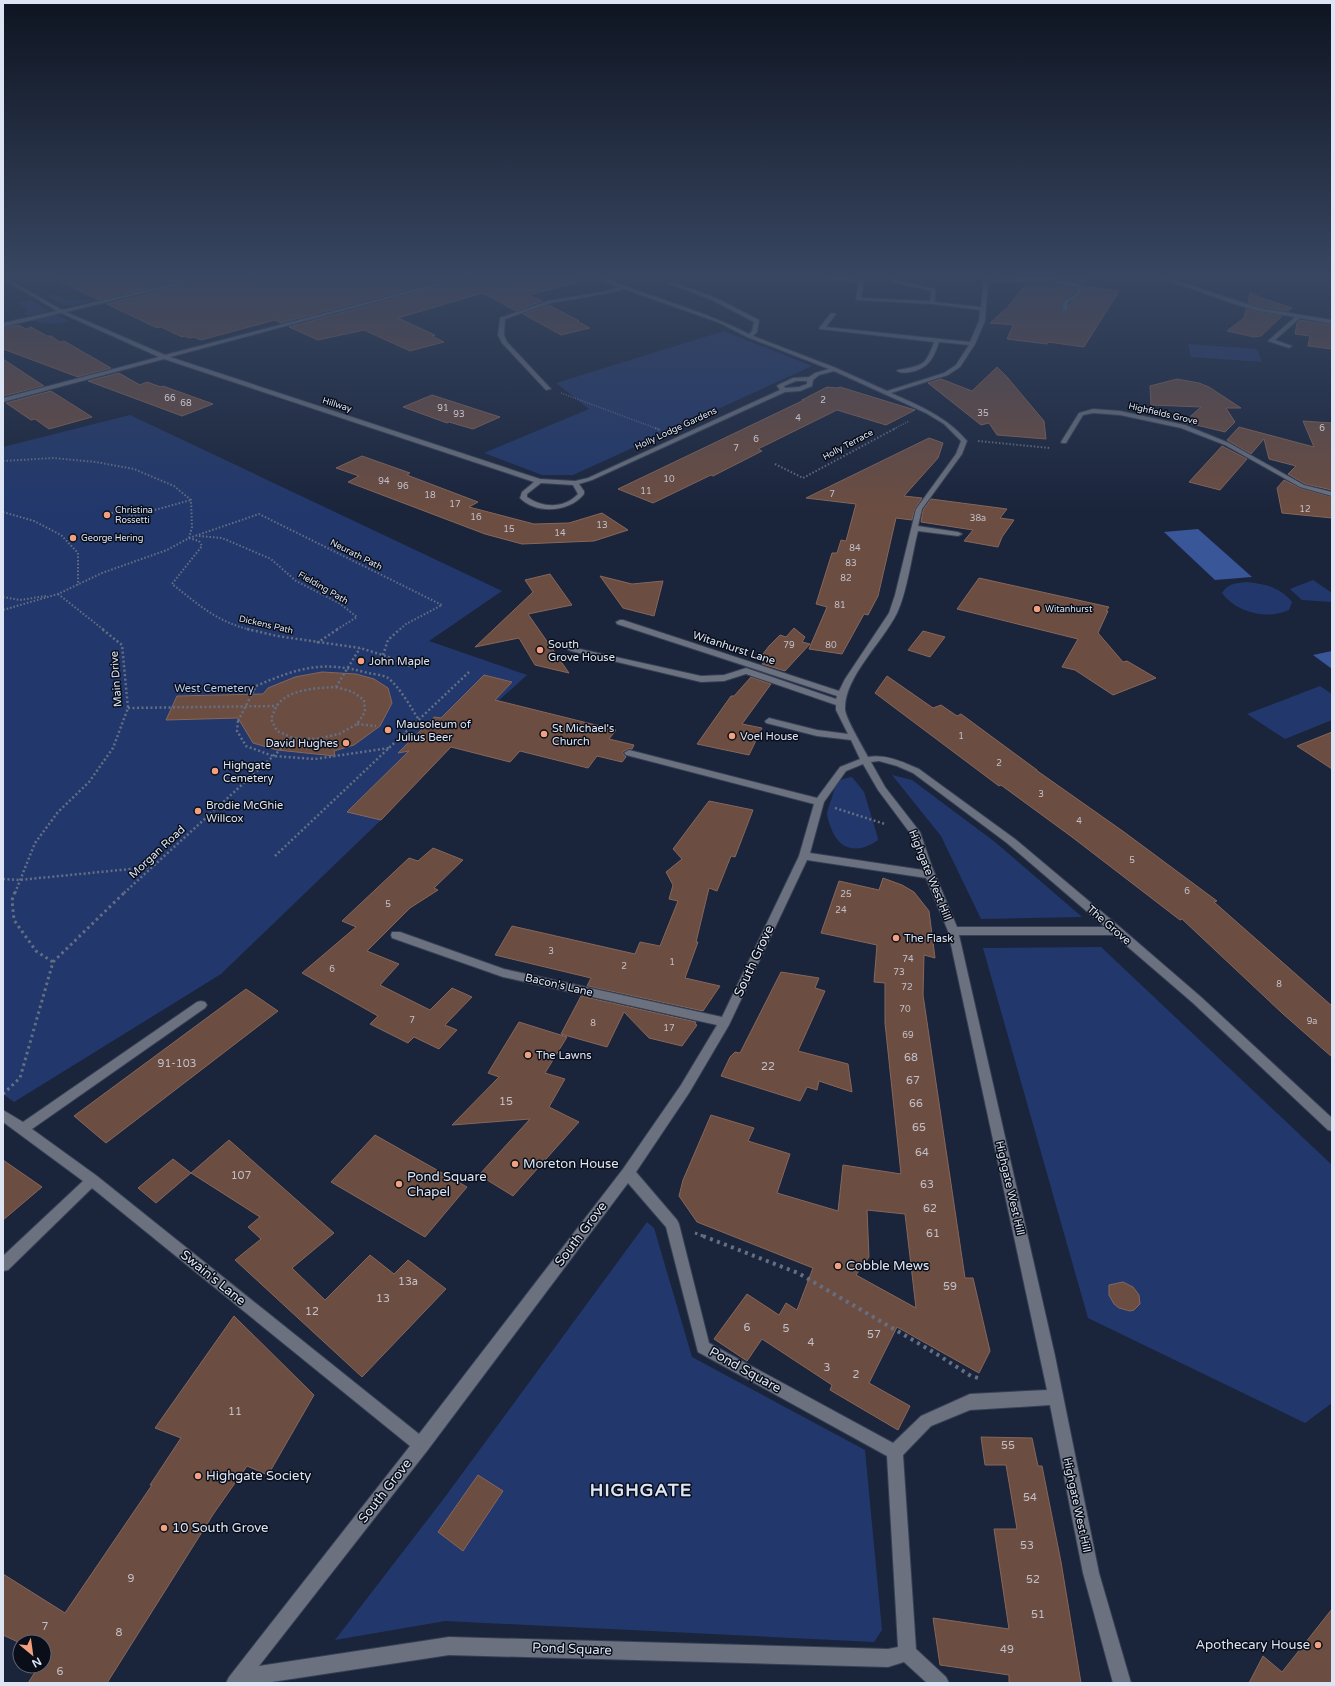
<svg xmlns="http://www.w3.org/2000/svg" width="1335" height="1686" font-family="'Varela Round',sans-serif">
  <rect width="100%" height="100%" fill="#1a253c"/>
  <path fill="#22386c" d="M56 294 67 300H85L88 302C67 307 66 307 47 296Z
    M30 300 48 310 46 312 27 316 24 314 28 309 18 303Z
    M53 315 58 316 69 321C59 324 41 325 31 319Z
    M724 331 812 366 573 475H542L484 453 589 409 556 383Z
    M1188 344 1257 349 1262 362 1191 357Z
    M130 415 502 591 429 641 527 675 475 722 381 820 221 974 14 1102 3 1094V447Z
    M1313 580 1332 593V602L1302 600 1290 589Z
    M1246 582C1266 584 1279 587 1292 602L1289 610C1267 620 1237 613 1222 593 1227 584 1236 583 1246 582Z
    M1320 686 1332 694V720L1285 739 1247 714Z
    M892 775 912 780 995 842 1082 917 981 919 941 836Z
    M852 777 864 792 877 835 878 840C859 854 839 851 831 828 830 824 827 818 827 813 828 808 830 803 832 798 836 783 835 780 852 777Z
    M1101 947 1332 1165V1403L1305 1423 1088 1318 983 948Z
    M647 1222 654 1228 692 1357 865 1450 882 1630 874 1642 445 1621 335 1640 445 1497Z"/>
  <path fill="#395699" d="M1198 529 1252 577 1215 580 1164 532Z
    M1332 651V669L1313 655Z"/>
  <path fill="#6c4d41" stroke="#876659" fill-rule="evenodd" d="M48 275H204L99 300Z
    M218 275H465L281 323 275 320 201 340 194 337 189 338 184 336 182 337 161 327 157 328 107 304 217 276Z
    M478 275H578L579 282 529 295 542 301 516 311 483 293 398 318 435 335 432 336 444 342 410 351 364 330 318 340 289 327 477 276Z
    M1032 275H1091L1084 286 1119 291 1084 347 1048 342 1047 344 1007 339 1013 325 990 323 1007 308 1026 284H1047L1076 288 1074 294 1063 301 1061 310 1064 312 1069 310 1070 303 1079 297 1082 293 1083 285 1074 281 1050 277H1031Z
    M1250 293 1265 299 1292 308 1288 311 1259 307 1248 303Z
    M549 305 579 321H577L590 328 561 335 523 314Z
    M1246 309 1258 312 1282 316 1261 336 1254 337 1227 331 1244 318Z
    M1300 320 1332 325V349L1308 346 1310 336 1295 334 1297 323Z
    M18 325 26 329 31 327 47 336H51L60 342 64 341 111 368 78 377 3 349V328Z
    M3 359 44 386 3 396Z
    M997 367 1007 377 1044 421 1046 439 997 435 989 423 981 425 928 383 941 379 972 391Z
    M119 373 140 385 147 382 161 387 163 386 213 404 182 416 88 381Z
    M1177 379 1199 383 1209 387 1241 408H1226L1235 422 1225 432 1184 422 1201 407 1151 405 1150 386Z
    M827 387 837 388 840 387 915 410 886 425 837 410 758 449 762 451 713 476 711 475 653 503 618 489 804 400H802Z
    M51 391 92 417 49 429 35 419 31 420 6 403Z
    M432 395 500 417 473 429 449 422 447 423 403 407Z
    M1303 421 1332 423V490L1305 484 1288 474 1296 466 1269 459 1264 439 1251 454 1227 440 1239 427 1314 447Z
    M929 438 943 443 938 458 904 496 922 498 915 509 912 520 896 518 878 596 868 615 864 614 842 654 809 649 827 607 816 604 832 553H837L841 540 846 541 856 504 806 498Z
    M1222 446 1247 459 1220 490 1189 482Z
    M362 456 410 473 407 475 478 502 469 507 534 524 569 523 602 513 628 530 594 541 522 544 485 534 348 482 359 476 336 468Z
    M1284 480 1300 488 1332 497V518L1282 513 1277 488Z
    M931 499 1007 509 1000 518 1014 520 1002 537 998 547 964 541 973 530 921 522 923 510Z
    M550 574 572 605 528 614 569 673 535 665 519 638 475 647 533 592 525 580Z
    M600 576 632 584 663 581 654 616 623 608Z
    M979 578 1109 607 1106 611H1108L1098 633 1123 662 1127 661 1156 678 1113 695 1075 670 1062 667 1078 639 957 609Z
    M794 628 805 637 802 642 810 644 785 671 762 664 766 660 760 658 769 646 780 635 786 637Z
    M923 631 945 637 930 657 908 650Z
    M322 672 356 674 374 679 388 688 392 703 380 726 354 745 334 751 335 756 277 750 253 743 238 718 166 720 177 696 263 694 268 688 295 677Z
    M484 675 512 682 495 700 616 730 609 739 634 745 632 749H628L623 752V754L626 757 622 762 597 756 588 768 520 751 510 762 451 747 381 820 347 812 409 751 398 753 434 717 441 718Z
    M887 676 933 708 941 705 957 716 961 714 1037 770H1036L1124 832 1217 901 1214 902 1332 1006V1057L1282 1013 1182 919 1180 920 1072 837 1001 785 999 786 875 693Z
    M751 677 771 684 742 724 762 728 749 755 697 744 731 696H734Z
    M1332 732V769L1297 746Z
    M709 801 753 810 735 857 731 856 717 891 709 888 696 942H698L685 978 720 986 703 1011 587 986 591 978 495 955 512 926 635 954 640 942 660 946 678 901 669 899 673 885 666 872 682 859 673 849Z
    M433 848 463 860 434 888 438 890 410 908 367 951 399 964 380 985 430 1010 452 988 472 997 445 1025 457 1030 439 1049 414 1037 408 1043 370 1024 378 1016 302 973 356 927 342 921 409 858 418 861Z
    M883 878 902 885 914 892 929 911 935 958 924 955 923 995 965 1278H973L990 1351 979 1373 897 1327 869 1383 910 1406 898 1430 830 1390 832 1385 762 1339 747 1361 714 1339 747 1294 779 1315 786 1303 797 1310 813 1268 697 1222 679 1196 683 1180 711 1115 754 1128 748 1141 790 1154 777 1193 838 1211 843 1165 901 1174 885 1023V983L874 982 877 945 821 933 839 881 879 890ZM867 1210 905 1214 916 1308 856 1275 869 1257Z
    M781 972 819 978 815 988 825 991 798 1051 848 1064 852 1092 819 1081 817 1090 807 1087 800 1101 721 1076 730 1057 735 1052 740 1053Z
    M246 989 278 1011 106 1143 74 1116Z
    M581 996 696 1022 695 1024 697 1025 682 1046 649 1038 624 1012 607 1047 561 1034Z
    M519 1022 567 1037 545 1073 565 1079 549 1107 579 1122 513 1196 479 1175 530 1119 452 1125 499 1077 488 1073Z
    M375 1135 467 1187 425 1237 331 1182Z
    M229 1140 334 1233 292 1268 325 1300 370 1255 394 1274 408 1260 446 1289 362 1377 235 1260 261 1239 248 1227 260 1217 191 1173Z
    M173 1159 191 1173 156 1203 138 1188Z
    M3 1160 42 1187 3 1220Z
    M1123 1282 1133 1287 1139 1295 1140 1304 1134 1310 1130 1311 1119 1308 1114 1304 1109 1295V1285Z
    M234 1316 314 1395 268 1475 247 1466 214 1513 107 1683H28L39 1666H44V1642H20V1643L3 1635V1574L65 1613 152 1485H150L181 1438 155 1428Z
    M981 1437 1032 1438 1038 1466H1042L1061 1562 1081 1683H1009V1675L940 1665 933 1618 1009 1629 994 1529H1017L1006 1465H985Z
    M478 1475 503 1491 463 1551 438 1532Z
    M1332 1609V1683H1249L1263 1656 1282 1672Z"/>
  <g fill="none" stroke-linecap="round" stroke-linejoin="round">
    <defs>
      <path id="minor" d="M210 275H217L66 312 165 355 470 275H477L170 357 540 479 575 481 588 478 780 390 777 386 778 385 793 378 809 377 815 373 829 369 747 337 720 323 624 289 609 293 551 303 505 319 504 335 507 342 551 389 546 390 502 343 498 335 500 318 548 301 608 291 619 287 587 275C602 275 619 284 633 289 672 303 712 315 749 334L752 331 754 322 712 300 668 283 672 282 716 298 759 320 757 332 753 336 836 368 887 391 944 373 956 365 969 345 939 342C934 358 928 369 910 372 905 373 901 373 897 371L898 370C923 365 925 367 934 342L820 329 819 328 831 313 836 314 826 327 970 342 979 321 980 310 932 304 858 300 856 299 859 282 823 279 826 275H831L829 277 864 280 861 298 930 301 931 291 891 282 893 275H897L896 280 935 289V302L981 307 984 275H988V280C1012 279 1063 274 1082 286 1082 296 1076 298 1068 302V309L1065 311 1062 309 1064 301 1075 295 1078 287 1047 282H988L985 321 975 344 960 367 948 375 891 393C920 406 947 417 967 441L962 454 922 509 918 526 958 532 962 534 958 536 918 531C912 554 907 593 897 613 883 642 845 676 845 708 844 716 863 747 868 757 886 754 903 762 919 769L1015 839 1121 928 1201 997 1332 1118V1131L1328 1130 1193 1003 1114 935H959L1055 1356 1099 1573 1131 1683H1113L1083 1573 1050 1405 970 1410 931 1426 903 1455 916 1649 946 1677 949 1683H927L904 1662 888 1667 449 1655 265 1683H226L229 1677 410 1446 92 1188 8 1270 3 1271V1256L83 1181 3 1122V1110L23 1122 197 1002 201 1001 205 1002 207 1005 205 1008 32 1129 97 1176 419 1434 623 1169 681 1085 717 1025 503 977 392 938 391 935 392 932H400L504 969 722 1017 799 856 814 804 626 755 624 753 629 750 817 798 840 767 860 759 851 740 817 736 766 723 765 721 769 718 817 730 848 734 836 710V705L746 674 724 681 701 682 571 651 567 649 571 647 701 676 724 675 746 668 836 699 837 696 617 624 616 622 620 620H623L839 691 845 679 889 613 895 595 916 509 956 454 961 441 944 424 926 413 834 371 819 375 813 380 812 386 800 391 785 392 592 480 579 484 584 491V494C570 512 537 515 520 498L522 492 534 482 164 359 3 402V398L159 357 61 313 3 327V323L57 311 3 279V276L62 310ZM796 381H807V384L799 387 785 388 784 386ZM541 483 573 485 578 494C564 509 543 508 527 497V494ZM879 761 897 766 913 773 1007 843 1105 927H957L932 867 920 832 885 787 871 762ZM863 764 878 790 910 833 923 870 810 853 824 802 846 771ZM807 860 926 878 948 931 1047 1390 970 1394 921 1416 893 1443 709 1343 679 1224 677 1220 636 1172 689 1093 729 1025ZM628 1183 666 1227 698 1352 887 1456 898 1647 888 1649 449 1637 259 1666 427 1451Z
        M1153 275H1159L1259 308 1332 320V324L1300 318 1275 340 1292 346 1289 348 1268 341 1295 317 1258 311 1231 303Z
        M1093 409 1120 411 1185 425 1229 443 1304 485 1332 492V496L1300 487 1225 445 1181 428 1120 415 1093 413 1083 415 1066 443H1062L1061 442 1079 413Z"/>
    </defs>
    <use href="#minor" stroke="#354056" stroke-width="2"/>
    <path stroke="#656f83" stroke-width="1.5" stroke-dasharray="1 1.5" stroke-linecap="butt" d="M561 393 658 429
      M894 429 909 421"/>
    <path stroke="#656f83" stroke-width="2" stroke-dasharray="1.5 2" stroke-linecap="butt" d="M655 428 660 430
      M978 441 1050 448
      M3 461 53 458 96 462 134 469 174 486 191 500 192 527 189 538 167 550 102 573 58 594 3 610
      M775 464 803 478 896 428
      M3 512 34 521 61 535 78 553V585
      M108 514 120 511 133 516 191 500
      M199 536 222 538 271 559 296 581 339 603 357 617 336 630
      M189 538 259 514 442 605 406 624 399 630
      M189 538 199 541 202 546 172 584C198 604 218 623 252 630
      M58 594 104 630
      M3 597 20 600 46 596"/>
    <path stroke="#656f83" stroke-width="2.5" stroke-dasharray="2 2.5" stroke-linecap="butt" d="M247 629 277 636 360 648 383 655 410 666
      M317 643 338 629
      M383 655 388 640 400 629
      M336 687 353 692 364 700 365 712 357 724 339 734 316 739 293 738 277 731 271 719C273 715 274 711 276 707 287 689 317 688 336 687Z
      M336 687 360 648
      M254 690 256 686C298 668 322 660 368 673 374 674 383 675 388 678 399 686 412 709 419 720
      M128 708 277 706
      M238 721 237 731 246 746 273 756 315 759 389 748
      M357 724 376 726
      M399 733 414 737
      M835 808 885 824
      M275 856 469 672
      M3 879 19 880 151 867
      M15 893 35 843 58 812 89 782 113 748 128 708 122 645 102 629
      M124 893 293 738"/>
    <path stroke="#656f83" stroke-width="3" stroke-dasharray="2.5 3.5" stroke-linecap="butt" d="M15 892 12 900 14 920 36 951 53 962
      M3 1094 20 1078 53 962 125 892
      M695 1233 706 1237"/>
    <path stroke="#656f83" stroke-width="4" stroke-dasharray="3 4.5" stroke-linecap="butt" d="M703 1236 798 1273 935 1353 971 1376 982 1379"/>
    <use href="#minor" fill="#6b717e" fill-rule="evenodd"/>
    <path stroke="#656f83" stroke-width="2.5" stroke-dasharray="2 2.5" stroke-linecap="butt" d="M238 721 254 690"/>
  </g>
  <linearGradient id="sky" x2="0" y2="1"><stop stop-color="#0e1421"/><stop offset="0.54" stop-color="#384661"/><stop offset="1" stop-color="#384661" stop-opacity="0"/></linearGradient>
  <rect width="1335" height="511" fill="url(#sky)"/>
  <g fill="#f2a080" stroke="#090e19" stroke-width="1.5">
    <circle cx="107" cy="515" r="4"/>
    <circle cx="73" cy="538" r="4"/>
    <circle cx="1037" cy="609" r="4"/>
    <circle cx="540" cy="650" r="4"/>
    <circle cx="361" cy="661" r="4"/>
    <circle cx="388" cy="730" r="4"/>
    <circle cx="544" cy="734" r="4"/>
    <circle cx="732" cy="736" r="4"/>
    <circle cx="346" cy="743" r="4"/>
    <circle cx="215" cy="771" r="4"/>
    <circle cx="198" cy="811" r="4"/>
    <circle cx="896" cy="938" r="4"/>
    <circle cx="528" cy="1055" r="4"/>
    <circle cx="515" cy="1164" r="4"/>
    <circle cx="399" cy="1184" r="4"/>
    <circle cx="838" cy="1266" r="4"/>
    <circle cx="198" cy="1476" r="4"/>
    <circle cx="164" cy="1528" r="4"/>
    <circle cx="1318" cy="1645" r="4"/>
  </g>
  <g text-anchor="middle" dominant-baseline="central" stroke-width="3" stroke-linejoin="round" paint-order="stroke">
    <g font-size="9" fill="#c1bfc8">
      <text x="170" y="398">66</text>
      <text x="823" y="400">2</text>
      <text x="186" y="403">68</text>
      <text x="443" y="408">91</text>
      <text x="983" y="413">35</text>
      <text x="459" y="414">93</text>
      <text x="798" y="418">4</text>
      <text x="1322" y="428">6</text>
      <text x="756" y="439">6</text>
      <text x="736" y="448">7</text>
      <text x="669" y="479">10</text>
      <text x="384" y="481">94</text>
      <text x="403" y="486">96</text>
      <text x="646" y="491">11</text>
      <text x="832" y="494">7</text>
      <text x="430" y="495">18</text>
      <text x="455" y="504">17</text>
      <text x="1305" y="509">12</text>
      <text x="476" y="517">16</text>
      <text x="978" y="518">38a</text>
      <text x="602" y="525">13</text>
      <text x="509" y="529">15</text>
      <text x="560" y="533">14</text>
      <text x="855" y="548">84</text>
      <text x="851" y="563">83</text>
      <text x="846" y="578">82</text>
      <text x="840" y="605">81</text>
      <text x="789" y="645">79</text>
      <text x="831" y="645">80</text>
      <text x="961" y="736">1</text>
      <text x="999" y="763">2</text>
      <text x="1041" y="794">3</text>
      <text x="1079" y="821">4</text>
      <text x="1132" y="860">5</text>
      <text x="1187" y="891">6</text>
      <text x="846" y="894">25</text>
      <text x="388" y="904">5</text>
      <text x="841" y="910">24</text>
      <text x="551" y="951">3</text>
      <text x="908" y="959">74</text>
      <text x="672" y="962">1</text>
      <text x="624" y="966">2</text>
      <text x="332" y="969">6</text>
      <text x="899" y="972">73</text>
      <text x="1279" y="984">8</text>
      <text x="907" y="987">72</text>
      <text x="905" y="1009">70</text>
      <text x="412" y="1020">7</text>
      <text x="1312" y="1021">9a</text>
      <text x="593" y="1023">8</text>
      <text x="669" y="1028">17</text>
      <text x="908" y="1035">69</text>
    </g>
    <g font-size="9" fill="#dde5f5" stroke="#090e19">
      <text transform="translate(337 405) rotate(18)">Hillway</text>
      <text transform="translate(1163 414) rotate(13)">Highfields Grove</text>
      <text transform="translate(676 429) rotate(-25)">Holly Lodge Gardens</text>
      <text transform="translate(848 445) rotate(-28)">Holly Terrace</text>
      <text transform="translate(356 555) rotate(27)">Neurath Path</text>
      <text transform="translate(323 588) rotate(30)">Fielding Path</text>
      <text transform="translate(266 625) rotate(13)">Dickens Path</text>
    </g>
    <g font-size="9" fill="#dde5f5" stroke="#090e19" text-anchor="start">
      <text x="115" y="510">Christina<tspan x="115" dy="10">Rossetti</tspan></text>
      <text x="81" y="538">George Hering</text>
      <text x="1045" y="609">Witanhurst</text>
    </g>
    <g font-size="11" fill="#dde5f5" stroke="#090e19" text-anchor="start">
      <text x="548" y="644">South<tspan x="548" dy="13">Grove House</tspan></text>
      <text x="369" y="661">John Maple</text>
      <text x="396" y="724">Mausoleum of<tspan x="396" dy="13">Julius Beer</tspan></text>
      <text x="552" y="728">St Michael's<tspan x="552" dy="13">Church</tspan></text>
      <text x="740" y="736">Voel House</text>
      <text x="338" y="743" text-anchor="end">David Hughes</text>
      <text x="223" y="765">Highgate<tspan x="223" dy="13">Cemetery</tspan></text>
      <text x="206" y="805">Brodie McGhie<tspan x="206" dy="13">Willcox</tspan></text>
      <text x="904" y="938">The Flask</text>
      <text x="536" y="1055">The Lawns</text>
    </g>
    <g font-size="11" fill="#dde5f5" stroke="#090e19">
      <text transform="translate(734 648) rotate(18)">Witanhurst Lane</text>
      <text transform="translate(116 679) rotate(-94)">Main Drive</text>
      <text transform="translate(157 852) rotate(-43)">Morgan Road</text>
      <text transform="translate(930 875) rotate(68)">Highgate West Hill</text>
      <text transform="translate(1109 925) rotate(41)">The Grove</text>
      <text transform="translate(559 985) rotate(13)">Bacon's Lane</text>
      <text transform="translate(1010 1188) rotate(77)">Highgate West Hill</text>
      <text transform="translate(1077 1505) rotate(78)">Highgate West Hill</text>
    </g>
    <g font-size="11" fill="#b8cbf1" stroke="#090e19">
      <text x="214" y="688">West Cemetery</text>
    </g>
    <g font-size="11" fill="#c1bfc8">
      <text x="911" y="1057">68</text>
      <text x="177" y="1063">91-103</text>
      <text x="768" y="1066">22</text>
      <text x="913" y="1080">67</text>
      <text x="506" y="1101">15</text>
      <text x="916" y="1103">66</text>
      <text x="919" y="1127">65</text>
      <text x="922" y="1152">64</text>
      <text x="241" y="1175">107</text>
      <text x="927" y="1184">63</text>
      <text x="930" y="1208">62</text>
      <text x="933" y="1233">61</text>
      <text x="408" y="1281">13a</text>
      <text x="950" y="1286">59</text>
      <text x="383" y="1298">13</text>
      <text x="312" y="1311">12</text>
      <text x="747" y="1327">6</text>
      <text x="786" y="1328">5</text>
      <text x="874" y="1334">57</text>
      <text x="811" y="1342">4</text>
      <text x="827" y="1367">3</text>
      <text x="856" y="1374">2</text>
      <text x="235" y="1411">11</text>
      <text x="1008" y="1445">55</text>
      <text x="1030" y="1497">54</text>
      <text x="1027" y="1545">53</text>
      <text x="131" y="1578">9</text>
      <text x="1033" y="1579">52</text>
      <text x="1038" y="1614">51</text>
      <text x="45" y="1626">7</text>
      <text x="119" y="1632">8</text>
      <text x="1007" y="1649">49</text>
      <text x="60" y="1671">6</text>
    </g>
    <g font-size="13" fill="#dde5f5" stroke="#090e19">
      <text transform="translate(754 961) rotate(-65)">South Grove</text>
      <text transform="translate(581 1234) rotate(-53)">South Grove</text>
      <text transform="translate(213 1278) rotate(39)">Swain's Lane</text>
      <text transform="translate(745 1370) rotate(29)">Pond Square</text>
      <text transform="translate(385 1491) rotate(-52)">South Grove</text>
      <text transform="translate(572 1649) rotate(2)">Pond Square</text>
    </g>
    <g font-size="13" fill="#dde5f5" stroke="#090e19" text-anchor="start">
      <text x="523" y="1164">Moreton House</text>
      <text x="407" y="1177">Pond Square<tspan x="407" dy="15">Chapel</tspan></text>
      <text x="846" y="1266">Cobble Mews</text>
      <text x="206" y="1476">Highgate Society</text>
      <text x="172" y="1528">10 South Grove</text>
      <text x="1310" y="1645" text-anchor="end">Apothecary House</text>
    </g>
    <g font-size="18" font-weight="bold" letter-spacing="1" fill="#dde5f5" stroke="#090e19">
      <text x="641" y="1490">HIGHGATE</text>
    </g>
  </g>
  <rect width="1335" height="1686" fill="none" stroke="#dde5f5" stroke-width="8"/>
  <g transform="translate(32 1654) rotate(151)"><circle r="19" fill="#090e19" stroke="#5e6471"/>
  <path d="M0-3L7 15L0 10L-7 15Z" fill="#f2a080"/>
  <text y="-6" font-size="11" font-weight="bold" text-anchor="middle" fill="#dde5f5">N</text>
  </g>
</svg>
